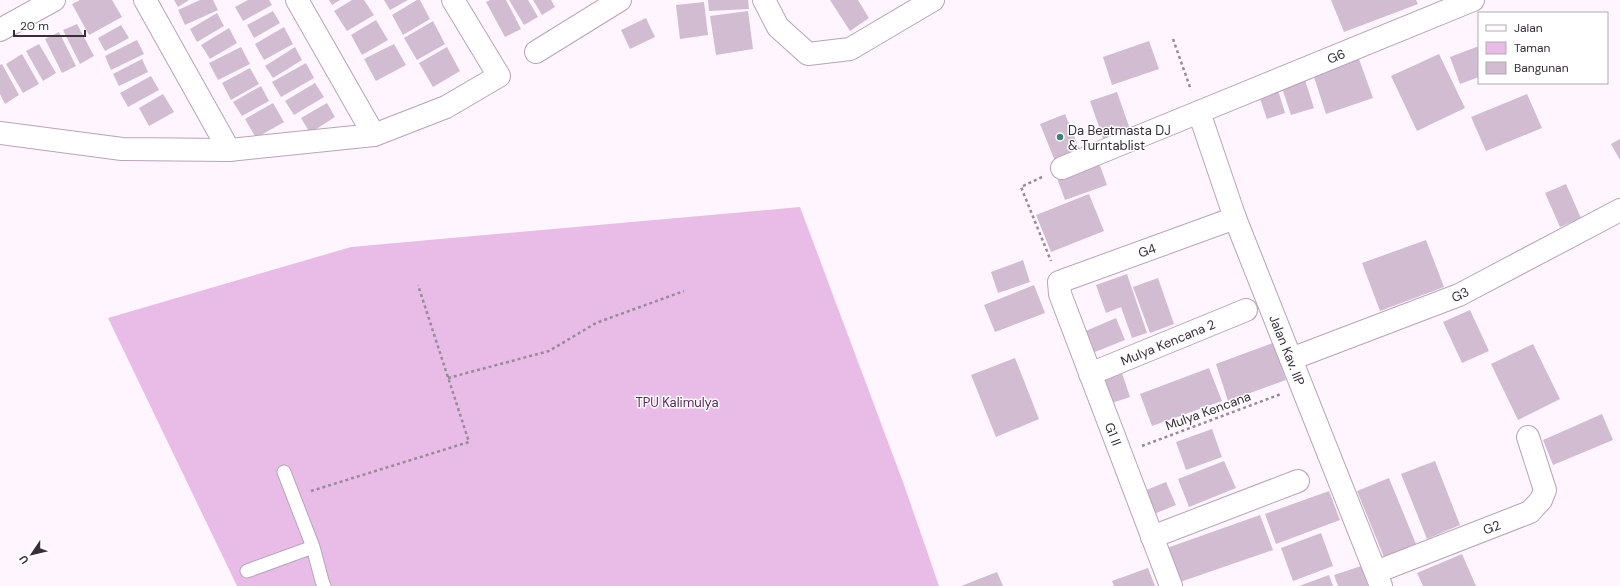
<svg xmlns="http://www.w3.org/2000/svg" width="1620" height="586" font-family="'DM Sans',sans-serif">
  <rect width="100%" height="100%" fill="#fef5fe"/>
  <path fill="#e9bce8" d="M800 207 903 482 939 586H237L108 318 351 247Z"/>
  <path fill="#d2bcd2" d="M80 0H112L122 17 89 35 72 4Z
    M174 0H189L178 7Z
    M200 0H213L218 10 185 25 178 10Z
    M248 0H269L272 5 243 21 235 7Z
    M329 0H340L332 5Z
    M352 0H364L374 15 347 31 334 11Z
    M384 0H408L390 10Z
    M417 0H420L430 19 403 35 392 15Z
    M490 0H506L521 29 505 37 486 2Z
    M509 0H528L538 17 524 25Z
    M533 0H551L555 7 542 15Z
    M708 0H748L749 9 709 11Z
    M830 0H858L869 18 850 31Z
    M1331 0H1416L1418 4 1344 32Z
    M704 2 708 35 680 39 676 5Z
    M273 11 280 23 254 38 247 25Z
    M748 11 753 49 716 55 710 16Z
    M217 13 224 26 197 42 190 29Z
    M646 18 655 37 630 49 621 30Z
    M376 20 388 40 362 55 351 35Z
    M433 21 445 44 417 60 404 38Z
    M77 24 94 56 80 64 63 30Z
    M121 25 129 38 105 51 98 38Z
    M284 27 293 44 264 60 255 44Z
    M229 28 237 43 210 59 201 45Z
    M59 32 76 66 62 73 45 39Z
    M137 40 144 54 111 70 105 56Z
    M1149 41 1159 69 1112 85 1103 57Z
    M39 44 56 73 43 81 26 51Z
    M394 44 406 65 376 81 364 59Z
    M1479 46V77L1460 84 1450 57Z
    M241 47 250 64 218 80 209 63Z
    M295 47 302 60 273 78 265 66Z
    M447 47 460 71 433 87 419 63Z
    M22 54 39 84 23 93 6 64Z
    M1439 54 1465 108 1417 131 1391 76Z
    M142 59 148 72 119 86 113 74Z
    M1359 59 1373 98 1326 114 1313 74Z
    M306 63 314 78 281 97 272 82Z
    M2 64 19 95 5 104 0 94V65Z
    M250 68 259 84 231 100 222 83Z
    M151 76 159 90 128 107 120 93Z
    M1305 80 1314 108 1291 115 1282 88Z
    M315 83 324 97 294 115 285 101Z
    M261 86 269 101 242 116 233 102Z
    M1278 90 1285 113 1267 119 1259 96Z
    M1117 92 1131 132 1104 141 1090 101Z
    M163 94 174 112 149 126 139 108Z
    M1527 94 1542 128 1486 151 1471 117Z
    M273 103 284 122 256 138 245 119Z
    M327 103 335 117 310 133 301 118Z
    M1065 114 1080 150 1055 161 1040 124Z
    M1620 139V160L1611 144Z
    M1099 163 1107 185 1065 200 1057 178Z
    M1566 184 1581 218 1560 227 1545 193Z
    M1089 194 1104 231 1051 252 1036 215Z
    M1426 240 1444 287 1380 311 1362 263Z
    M1023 260 1030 282 998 293 991 272Z
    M1127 274 1147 333 1132 338 1121 307 1106 313 1096 285Z
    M1158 278 1174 324 1150 333 1133 287Z
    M1034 285 1045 313 995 332 984 305Z
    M1470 310 1489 351 1462 363 1443 322Z
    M1116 318 1125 340 1090 354 1081 333Z
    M1273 343 1286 380 1228 401 1216 364Z
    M1533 344 1560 399 1518 420 1491 364Z
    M1015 358 1039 419 996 437 971 375Z
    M1209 368 1222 401 1152 426 1140 394Z
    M1122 373 1130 397 1109 404 1101 381Z
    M1602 414 1613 440 1553 465 1543 440Z
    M1212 429 1222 457 1186 470 1176 442Z
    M1224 461 1236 488 1189 507 1178 479Z
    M1435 461 1460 525 1427 539 1401 474Z
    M1389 478 1416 544 1384 557 1357 491Z
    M1166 482 1176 505 1154 514 1144 491Z
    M1329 491 1340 520 1276 544 1265 514Z
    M1260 515 1273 550 1180 582 1167 548Z
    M1321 533 1333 566 1293 581 1281 548Z
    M1462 554 1476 586H1423L1417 573Z
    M1361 566 1368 586H1338L1334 575Z
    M1148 568 1155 586H1114L1112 581Z
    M997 572 1003 586H961Z
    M1329 575 1333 586H1299Z"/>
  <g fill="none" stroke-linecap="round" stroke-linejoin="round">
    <defs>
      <path id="service" d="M284 472 313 547 322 581 324 586
        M247 571 313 547"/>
      <g id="minor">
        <path d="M145 0 229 150"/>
        <path d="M297 0 374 135"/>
        <path d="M764 0 778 27 808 54 850 49 933 0"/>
        <path d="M0 30 54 0"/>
        <path d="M536 52 620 0"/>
        <path id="s1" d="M1199 112 1235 218 1381 586"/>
        <path d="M0 133 122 149 229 150 374 135 446 107 499 76 453 0"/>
        <path id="s2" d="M1062 168 1473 0"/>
        <path id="s3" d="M1291 359 1459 295 1620 210"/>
        <path id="s4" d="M1090 374 1246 310"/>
        <path d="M1152 537 1298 481"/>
        <path id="s5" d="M1376 572 1530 512 1541 500 1545 490 1528 437"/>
        <path id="s6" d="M1171 586 1060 294 1059 282 1235 218"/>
      </g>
    </defs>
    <use href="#service" stroke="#b9a3b9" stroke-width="15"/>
    <use href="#minor" stroke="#b9a3b9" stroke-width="24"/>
    <path stroke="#958c95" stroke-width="2.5" stroke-dasharray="3 3" stroke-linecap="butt" d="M1173 39 1191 90
      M1042 177 1021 187 1051 261
      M448 378 549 351 596 323 684 291
      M1142 446 1281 394
      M311 491 469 442 418 285"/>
    <use href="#service" stroke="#fff" stroke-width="13"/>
    <use href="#minor" stroke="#fff" stroke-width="22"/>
  </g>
  <circle fill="#3e8072" stroke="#fff" stroke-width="1.5" cx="1060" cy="137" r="4"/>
  <g text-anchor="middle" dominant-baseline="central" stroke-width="3" stroke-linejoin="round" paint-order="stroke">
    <g font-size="13" fill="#372e37" stroke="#fff">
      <text stroke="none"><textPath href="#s2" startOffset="296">G6</textPath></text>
      <text stroke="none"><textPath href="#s6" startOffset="418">G4</textPath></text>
      <text stroke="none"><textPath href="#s3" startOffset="181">G3</textPath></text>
      <text stroke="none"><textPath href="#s4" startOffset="84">Mulya Kencana 2</textPath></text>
      <text stroke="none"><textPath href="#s1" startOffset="254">Jalan Kav. IIP</textPath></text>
      <text transform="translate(1208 411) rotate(-20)">Mulya Kencana</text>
      <text transform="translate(1113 434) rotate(69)">G1 II</text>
      <text stroke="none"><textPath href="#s5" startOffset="124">G2</textPath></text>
    </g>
    <g font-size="13" fill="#372e37" stroke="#fff" text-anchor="start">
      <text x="1068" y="130">Da Beatmasta DJ<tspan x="1068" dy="15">&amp; Turntablist</tspan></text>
    </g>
    <g font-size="13" fill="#5e2460" stroke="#fff">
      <text x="677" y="402">TPU Kalimulya</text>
    </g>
  </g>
  <rect x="1478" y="12" width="130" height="72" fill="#ffffff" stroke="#afabaf"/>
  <rect x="1486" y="25" width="20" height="6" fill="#ffffff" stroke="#afabaf"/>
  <text x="1514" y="32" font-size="12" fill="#372e37">Jalan</text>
  <rect x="1486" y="42" width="20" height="12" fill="#e9bce8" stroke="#afabaf"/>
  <text x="1514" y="52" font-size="12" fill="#372e37">Taman</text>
  <rect x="1486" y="62" width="20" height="12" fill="#d2bcd2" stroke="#afabaf"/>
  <text x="1514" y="72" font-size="12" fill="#372e37">Bangunan</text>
  <g transform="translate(32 554) rotate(235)" stroke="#ffffff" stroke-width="3" paint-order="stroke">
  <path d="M0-3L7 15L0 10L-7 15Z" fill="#372e37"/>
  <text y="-6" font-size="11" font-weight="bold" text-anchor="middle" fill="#372e37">U</text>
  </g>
  <path d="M14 30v6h71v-6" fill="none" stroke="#372e37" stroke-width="2"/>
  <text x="20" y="30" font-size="12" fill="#372e37" stroke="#ffffff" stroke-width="3" paint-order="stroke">20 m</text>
</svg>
